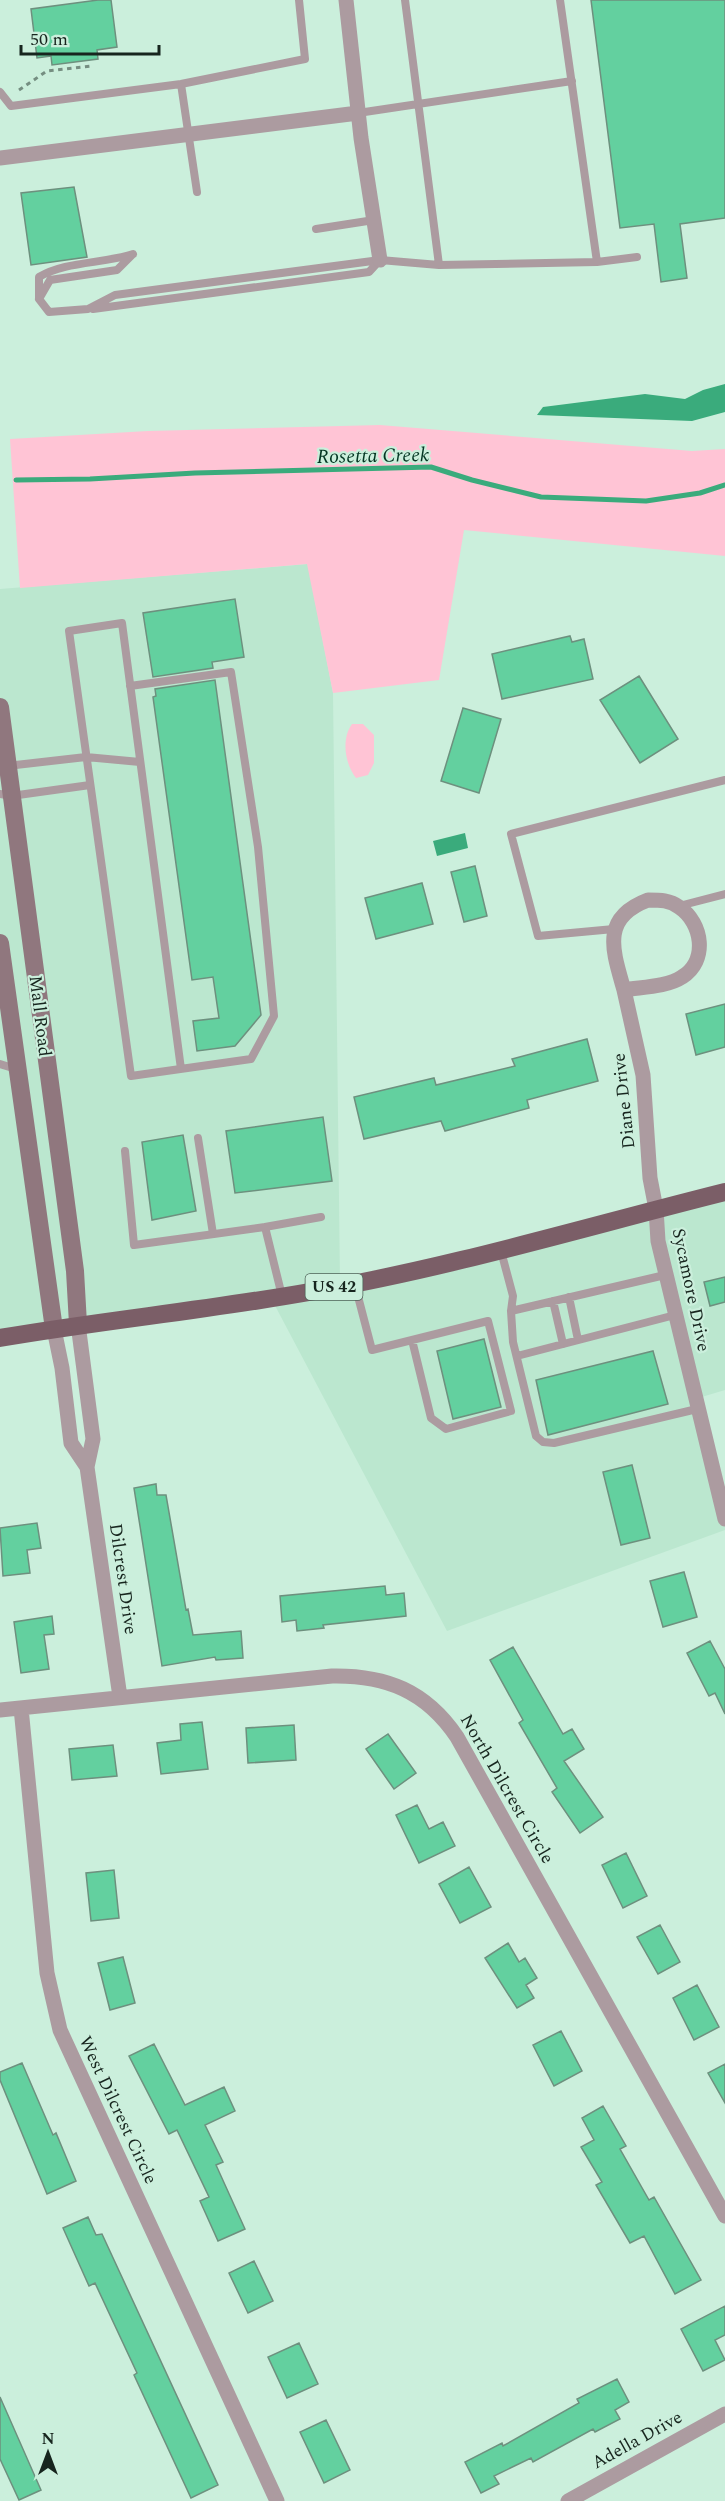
<svg xmlns="http://www.w3.org/2000/svg" width="725" height="2501" font-family="Spectral,serif">
  <rect width="100%" height="100%" fill="#cbefdc"/>
  <path fill="#bbe7cf" d="M308 564 333 693 340 1282 725 1193V1390L695 1399 725 1519V1530L447 1631 271 1298 0 1338V589Z"/>
  <path fill="#ffc4d5" d="M380 425 692 451 725 449V556L464 530 439 680 333 693 307 564 20 588 10 439 148 431Z
    M352 724H363L374 735V763L368 775 356 778C345 764 341 739 352 724Z"/>
  <path fill="#3aab7c" d="M725 384V412L692 421 537 415 543 407 645 394 685 399 703 390Z
    M465 833 468 848 437 856 433 841Z"/>
  <g fill="none" stroke-linecap="round" stroke-linejoin="round">
    <path stroke="#3aab7c" stroke-width="5" d="M16 480 90 479 195 473 431 467 472 480 541 497 646 501 700 493 725 485"/>
  </g>
  <path fill="#63d09f" stroke="#6d907e" stroke-width="1.5" d="M98 0H111L117 47 97 50 98 59 52 65 51 56 37 58 31 9Z
    M591 0H725V218L680 224 687 278 661 282 654 224 620 228Z
    M74 187 87 257 31 265 21 193Z
    M235 599 244 657 212 662 213 668 153 677 143 613Z
    M570 636 572 642 584 639 593 679 502 699 492 654Z
    M639 676 678 739 640 763 600 700Z
    M215 680 261 1015 235 1046 197 1051 193 1021 219 1018 213 977 192 980 153 697 156 696 155 689Z
    M463 708 501 719 479 793 441 781Z
    M475 866 487 916 464 922 451 872Z
    M422 883 433 924 376 939 365 898Z
    M725 1004V1047L696 1055 686 1014Z
    M587 1039 598 1081 527 1100 529 1108 445 1131 441 1121 364 1139 354 1097 434 1078 436 1085 515 1066 512 1059Z
    M323 1117 332 1181 235 1193 226 1131Z
    M183 1135 196 1211 152 1220 142 1142Z
    M725 1277V1302L710 1306 704 1282Z
    M484 1339 501 1407 453 1419 437 1351Z
    M653 1351 668 1404 548 1435 536 1380Z
    M632 1465 650 1538 621 1545 603 1472Z
    M156 1484 157 1495H166L186 1610 188 1609 193 1635 241 1631 243 1658 216 1660 215 1657 162 1666 134 1488Z
    M37 1523 41 1548 27 1550 30 1573 3 1576 0 1528Z
    M684 1572 697 1617 663 1627 650 1581Z
    M385 1586 386 1595 404 1593 406 1616 323 1625 324 1628 297 1631 296 1620 282 1622 280 1596Z
    M52 1616 54 1634 44 1635 49 1669 21 1673 14 1622Z
    M710 1641 725 1669V1714L715 1693 709 1696 687 1653Z
    M513 1647 563 1734 572 1729 584 1749 564 1761 603 1817 580 1833 552 1792 557 1788 519 1723 523 1720 490 1660Z
    M202 1722 208 1769 161 1774 157 1743 181 1740 180 1724Z
    M294 1725 296 1760 248 1763 246 1728Z
    M388 1734 416 1773 394 1789 366 1749Z
    M113 1745 117 1776 72 1780 69 1749Z
    M417 1805 429 1829 443 1822 455 1846 419 1863 396 1815Z
    M626 1853 647 1896 623 1908 602 1865Z
    M469 1867 491 1907 460 1923 439 1884Z
    M114 1870 119 1918 91 1921 86 1873Z
    M660 1925 680 1962 658 1974 637 1937Z
    M508 1943 519 1962 525 1958 537 1978 526 1985 534 1998 517 2008 485 1958Z
    M123 1957 135 2003 110 2010 98 1963Z
    M697 1985 719 2027 694 2040 673 1998Z
    M561 2031 582 2071 554 2086 533 2045Z
    M154 2044 185 2105 224 2087 235 2111 205 2125 223 2162 216 2165 245 2229 218 2241 200 2201 209 2197 177 2130 169 2134 129 2056Z
    M22 2063 53 2135 56 2133 76 2181 47 2194 0 2080V2072Z
    M725 2064V2103L708 2073Z
    M603 2106 626 2146 620 2149 649 2200 654 2197 701 2280 675 2294 644 2236 630 2243 596 2185 602 2182 581 2147 594 2140 582 2118Z
    M88 2217 96 2235 102 2234 218 2485 191 2498 134 2375 137 2373 95 2283 89 2286 63 2228Z
    M254 2261 273 2301 248 2313 229 2273Z
    M725 2306V2335L715 2340 725 2360 703 2371 681 2329Z
    M299 2343 318 2384 287 2398 268 2357Z
    M617 2379 629 2402 615 2410 620 2419 595 2432 593 2429 533 2462 531 2458 494 2476 499 2484 481 2493 465 2462 502 2443 503 2446 579 2403 577 2399Z
    M0 2397 41 2490 19 2500 0 2459Z
    M326 2420 350 2470 324 2483 300 2432Z"/>
  <g fill="none" stroke-linecap="round" stroke-linejoin="round">
    <path stroke="#758e81" stroke-width="3" stroke-dasharray="4.5 4.5" stroke-linecap="butt" d="M19 90 47 71 92 66"/>
    <path stroke="#ac9ba0" stroke-width="8" d="M405 0 439 265
      M560 0 597 262
      M181 84 197 192
      M0 92 11 106 181 84 305 59 299 0
      M358 113 572 81
      M316 229 374 220
      M133 254C102 264 66 261 39 277V299L49 312 88 309 115 295 380 260 439 265 597 262 637 257
      M39 299 50 280 117 270 132 255
      M93 309 369 272 380 260
      M130 686 231 672 258 847 274 1016 251 1059 131 1076 69 631 122 623 181 1069
      M7 766 86 757 140 762
      M0 794 11 796 90 785
      M679 906 725 894
      M614 929 538 936 511 834 725 780
      M0 1064 16 1069
      M198 1138 213 1234
      M125 1151 134 1245 265 1227 282 1296
      M265 1227 321 1217
      M501 1251 513 1296 511 1311 513 1342 536 1436 543 1442 554 1443 697 1409
      M355 1285 372 1350 488 1321 511 1411 446 1429 431 1418 412 1340
      M569 1297 578 1340
      M553 1301 563 1344
      M511 1311 665 1275
      M517 1356 675 1315"/>
    <path stroke="#ac9ba0" stroke-width="15" d="M346 0 361 138 380 260
      M0 158 358 113
      M648 900C660 900 670 900 679 907 703 923 708 961 682 977 667 987 641 987 624 990 613 951 600 918 648 900Z
      M624 990 643 1075 650 1178 656 1209 658 1241 725 1519
      M78 1324 93 1439 87 1467 120 1697
      M54 1329 62 1368 71 1443 87 1467
      M21 1708 47 1973 60 2030 277 2501
      M0 1710 332 1676C386 1675 426 1691 457 1737L725 2216
      M568 2501 725 2414"/>
    <path stroke="#90777e" stroke-width="18" d="M0 707 75 1271 78 1324
      M0 943 54 1329"/>
    <path stroke="#7b5e67" stroke-width="18" d="M0 1338C105 1320 210 1310 315 1291 453 1267 589 1226 725 1192"/>
  </g>
  <g text-anchor="middle" dominant-baseline="central" stroke-width="4.5" stroke-linejoin="round" paint-order="stroke">
    <rect fill="#cbefdc" stroke="#4d6257" stroke-width="1.5" x="305.5" y="1274" width="57" height="26" rx="4.5"/>
    <g font-size="16" font-weight="bold" fill="#17251e">
      <text x="334" y="1287">US 42</text>
    </g>
    <g font-size="18" fill="#17251e" stroke="#cbefdc">
      <text transform="translate(40 1016) rotate(83)">Mall Road</text>
      <text transform="translate(624 1101) rotate(-96)">Diane Drive</text>
      <text transform="translate(691 1290) rotate(78)">Sycamore Drive</text>
      <text transform="translate(123 1579) rotate(82)">Dilcrest Drive</text>
      <text transform="translate(507 1789) rotate(60)">North Dilcrest Circle</text>
      <text transform="translate(118 2110) rotate(65)">West Dilcrest Circle</text>
      <text transform="translate(637 2440) rotate(-29)">Adella Drive</text>
    </g>
    <g font-size="20" font-style="italic" fill="#043623" stroke="#cbefdc">
      <text transform="translate(373 456) rotate(-1)">Rosetta Creek</text>
    </g>
  </g>
  <g transform="translate(48 2453)" stroke="#cbefdc" stroke-width="4.5" paint-order="stroke">
  <path d="M0-4.5L10 22L0 15L-10 22Z" fill="#17251e"/>
  <text y="-9" font-size="16" font-weight="bold" text-anchor="middle" fill="#17251e">N</text>
  </g>
  <path d="M21 45v9h138v-9" fill="none" stroke="#17251e" stroke-width="3"/>
  <text x="30" y="45" font-size="18" fill="#17251e" stroke="#cbefdc" stroke-width="4.5" paint-order="stroke">50 m</text>
</svg>
